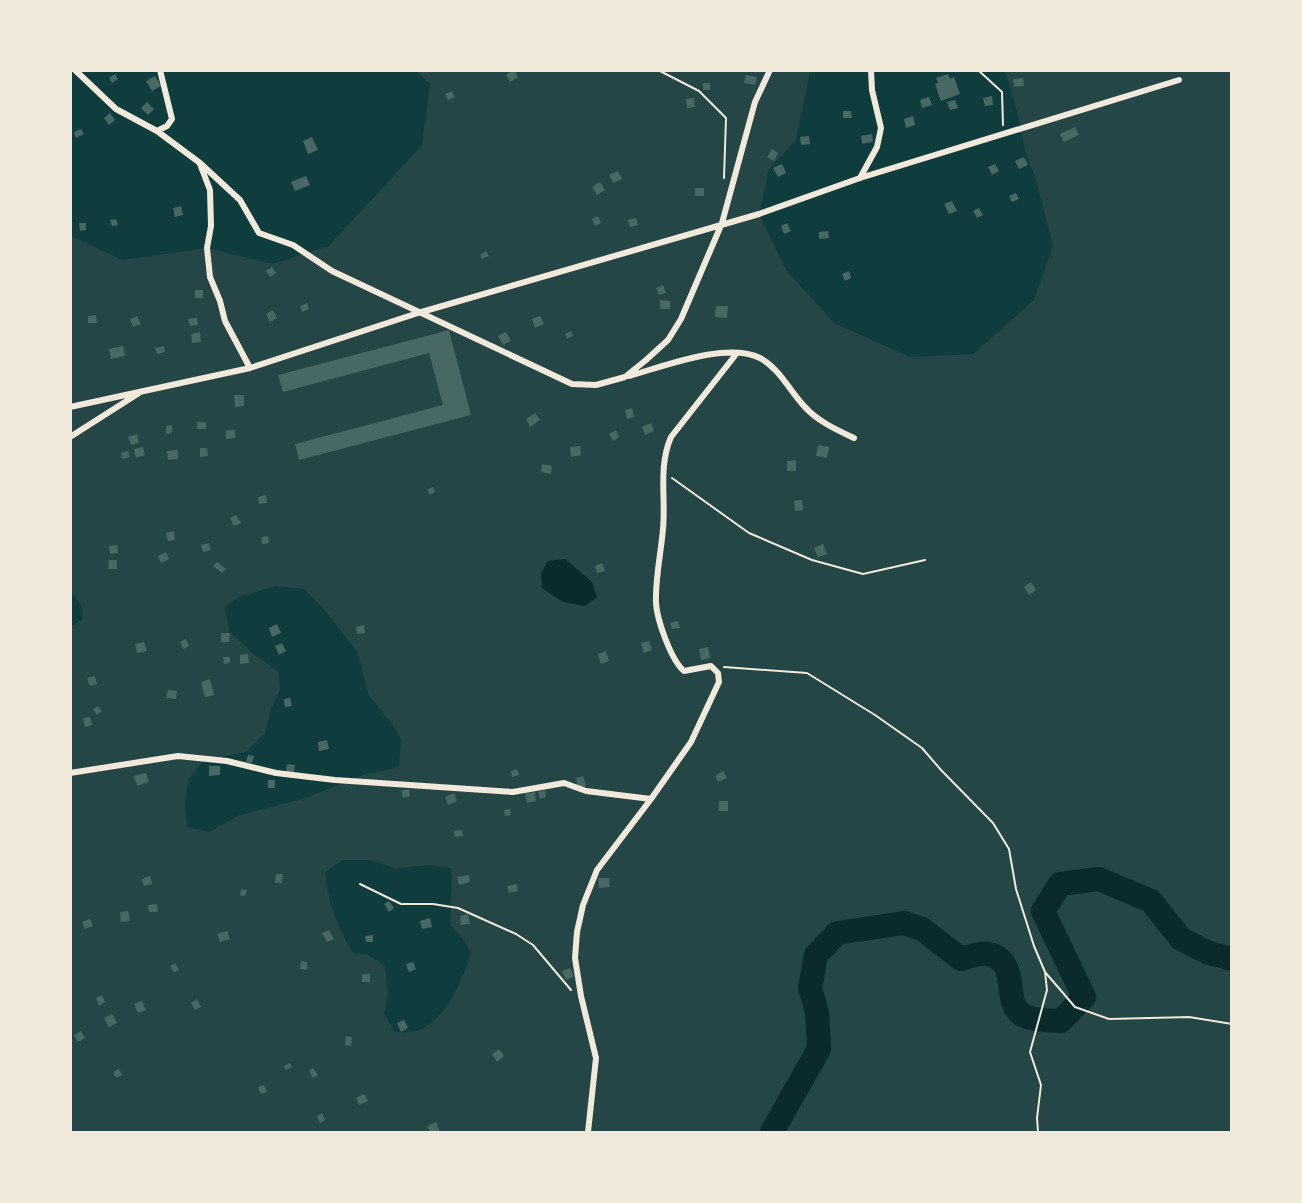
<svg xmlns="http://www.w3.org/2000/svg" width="1302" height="1203" font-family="'Source Sans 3',sans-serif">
  <rect width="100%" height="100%" fill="#0f3d3e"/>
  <path fill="#244646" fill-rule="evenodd" d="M416 71H810L796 140 769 169 759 214 786 270 834 323 910 357 973 354 1034 300 1053 246 1035 176 1026 155 1018 115 1005 71H1231V1132H71L70 627 82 620C84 608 80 601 71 593V236L122 260 207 248 272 264 329 246 422 145 430 84ZM277 586 304 589 322 607 357 651 369 696 391 722 401 739 399 767 363 775 306 798 240 815 209 832 187 827 185 803 188 780 204 760 246 752 265 733 271 708 280 690 278 671 255 655 230 632 224 607 241 596ZM342 860H369L395 868 431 865 450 868 452 876 450 925 464 940 471 953C464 978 445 1021 419 1030 412 1033 403 1032 395 1032L384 1014 388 993 385 966 368 955 353 953C337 926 328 904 325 872Z"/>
  <path fill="#0a2a2b" d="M565 559 592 582 597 597 585 606 563 602 542 588 541 573 548 561Z"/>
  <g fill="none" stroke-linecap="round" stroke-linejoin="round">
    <path stroke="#0a2a2b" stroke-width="24" d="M772 1132 819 1049 817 1012 810 988 816 955 837 933 904 923 922 929 961 959C968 957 981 952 989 954 1020 962 1003 1000 1020 1013 1029 1021 1049 1020 1061 1021L1084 997 1043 911 1060 884 1099 879 1151 901 1181 939 1209 953 1232 959"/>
  </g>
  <path fill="#486865" d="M514 70 518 77 510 82 506 75Z
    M115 74 118 79 112 83 109 78Z
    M948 74 950 79 954 77 960 94 941 101 935 84 938 83 936 78Z
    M746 75 757 77 755 85 744 83Z
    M155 76 161 86 152 91 146 81Z
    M1023 78 1024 86 1014 87 1013 79Z
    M703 83H710V90H703Z
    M452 91 455 97 448 100 445 94Z
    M992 96 993 105 985 106 983 98Z
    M929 97 932 105 922 108 920 100Z
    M694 98 695 107 687 108 686 99Z
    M955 100 958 108 950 110 947 102Z
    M147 102 154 109 148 115 141 108Z
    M843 111H851L852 118H843Z
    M110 113 115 120 109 125 104 118Z
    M913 116 915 125 906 128 904 119Z
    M1075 127 1079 135 1064 142 1060 134Z
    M81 129 84 134 76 138 74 132Z
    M872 134 873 142 862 144 861 136Z
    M809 136 810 144 801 145 800 137Z
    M312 137 318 150 308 154 303 141Z
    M772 149 778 153 774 161 767 157Z
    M1024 157 1028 165 1019 169 1015 161Z
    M782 164 786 173 778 177 773 168Z
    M995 164 999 171 992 175 988 167Z
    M618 171 622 179 613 183 609 175Z
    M306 176 310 185 295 191 291 182Z
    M600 182 605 190 597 195 592 187Z
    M695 188H704V196H695Z
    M1016 193 1019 199 1012 202 1009 196Z
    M952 201 957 211 949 214 944 204Z
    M181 206 183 215 175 217 173 208Z
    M979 208 983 215 977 218 973 211Z
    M598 216 601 223 595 226 592 219Z
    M636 218 638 225 630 227 628 220Z
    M116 219 118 225 112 226 110 220Z
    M79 223H86V230L80 231Z
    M787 223 791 231 784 234 781 226Z
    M828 231 829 238 819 239V232Z
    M486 251 489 256 482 259 480 255Z
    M272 267 276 273 270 277 266 271Z
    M849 271 851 278 845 281 842 274Z
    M663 285 666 293 659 295 656 288Z
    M195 290H203V298H195Z
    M660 300 670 301V309H660Z
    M307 303 309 309 302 312 300 306Z
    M716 306H728L727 318 715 317Z
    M273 310 277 318 270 322 266 314Z
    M96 315 97 323H88V316Z
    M137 316 141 324 133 327 130 319Z
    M540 316 544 324 535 328 532 319Z
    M197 318 198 325 190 326 188 319Z
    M449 330 471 415 299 460 295 444 443 405 429 353 283 392 278 375Z
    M571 331 573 336 567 339 565 334Z
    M200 332 201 342 192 343 191 334Z
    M506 332 511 341 503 345 498 336Z
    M123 346 125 356 111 359 109 349Z
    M164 346 165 352 157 354 155 348Z
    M234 395H244V406L235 407Z
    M632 408 634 417 627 419 625 410Z
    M535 413 540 420 530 427 526 419Z
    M197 422H206V429H197Z
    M651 423 654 431 645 435 642 427Z
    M172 425V433L166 434V426Z
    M226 430H235V438L226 439Z
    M616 430 619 437 613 441 609 434Z
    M137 434 139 443 131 445 128 437Z
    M818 445 829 447 827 458 816 456Z
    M580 446 581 455 571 457 570 447Z
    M143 447 145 455 136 458 134 449Z
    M200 448H207L208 456 200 457Z
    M178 450V459L168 460 167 451Z
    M128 451 130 457 122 459 121 453Z
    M796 460V471H787V461Z
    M542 464 552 466 551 474 541 472Z
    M433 487 435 492 430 495 427 490Z
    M266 495 267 503 259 504 258 497Z
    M802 500 803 510 795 511 794 501Z
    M236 515 241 523 234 526 230 518Z
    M174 531 175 540 168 541 166 533Z
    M268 536 269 543 262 544 261 537Z
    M209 543 211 550 203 552 201 545Z
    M823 544 827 554 818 557 814 548Z
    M117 545 118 553 110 554 109 546Z
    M166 552 169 559 161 563 158 556Z
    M109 560H117V569H108Z
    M217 562 226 569 222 573 213 566Z
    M602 563 605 571 597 573 595 566Z
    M1031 582 1036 590 1029 595 1024 587Z
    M678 621 680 628 672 629 670 623Z
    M277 624 281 633 272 637 269 628Z
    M364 625 365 633 357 634 356 627Z
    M221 633H230L229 642H221Z
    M186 639 189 646 183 649 180 642Z
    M649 641 652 650 644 653 641 643Z
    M144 642 147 651 137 653 135 644Z
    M282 643 286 651 279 655 275 646Z
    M708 647 710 658 701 660 699 649Z
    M606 651 609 661 601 664 598 654Z
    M248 654 249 663 240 664V655Z
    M223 657H230V663L224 664Z
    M95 676 97 684 90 686 87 678Z
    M210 679 214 695 205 697 201 682Z
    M168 690 177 691 176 699 166 698Z
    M290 698 292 706 285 707 284 699Z
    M98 706 102 711 97 715 93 709Z
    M90 717 92 725 85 727 83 718Z
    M327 740 329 749 319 751 318 742Z
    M248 755 254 756 252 763 246 762Z
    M287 764 295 765 294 773 286 772Z
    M209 766H220V775L209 776Z
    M517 769 519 775 512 777 511 771Z
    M723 771 727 778 718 782 715 776Z
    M146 773 149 782 137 786 134 776Z
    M583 776 586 786 578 788 576 778Z
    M268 780H275V788H268Z
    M409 789 410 796 403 798 401 791Z
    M545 790 546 797 540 799 538 792Z
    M535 792 536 801 527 803 525 794Z
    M454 793 457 801 448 805 445 797Z
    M719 801H728V811H719Z
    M510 809 511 815 505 816 504 810Z
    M462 830 463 836 455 837 454 831Z
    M276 874H283L282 883H275Z
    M469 875 470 882 459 885 457 877Z
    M150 876 152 884 144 886 142 879Z
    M598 878H609L610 887 599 888Z
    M517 884 518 891 509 893 507 886Z
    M241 889 247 890 245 896 240 895Z
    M389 901 394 908 389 912 384 904Z
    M157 904 158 912H149L148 905Z
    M128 911 130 921 121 922 120 912Z
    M468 914 470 924 461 925 460 916Z
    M430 918 432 927 422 929 420 921Z
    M90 919 93 926 85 929 82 922Z
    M329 930 334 939 327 942 322 933Z
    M227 931 230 939 220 942 217 934Z
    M373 935V942H366L365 936Z
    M301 961 307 962V970L300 969Z
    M413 962 416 969 409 972 406 964Z
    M175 963 179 970 174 972 170 966Z
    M570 968 574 976 566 980 562 971Z
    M362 974H370V982H362Z
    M102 995 105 1002 99 1006 96 998Z
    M197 999 201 1007 195 1010 191 1003Z
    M142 1001 146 1010 138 1013 134 1004Z
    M112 1014 117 1023 109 1027 104 1018Z
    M404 1020 408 1028 401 1032 397 1023Z
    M81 1031 85 1038 78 1042 74 1035Z
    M346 1036 352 1037 351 1046 345 1045Z
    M499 1049 504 1056 497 1062 492 1054Z
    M290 1063 292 1067 286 1070 284 1066Z
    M313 1068 318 1075 313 1078 309 1071Z
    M119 1069 122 1075 116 1078 113 1072Z
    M264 1085 267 1092 261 1094 258 1087Z
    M364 1094 368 1101 359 1105 356 1098Z
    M322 1113 325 1120 320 1123 317 1116Z
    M436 1122 440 1132H430L427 1126Z"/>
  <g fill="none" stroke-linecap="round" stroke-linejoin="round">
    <path stroke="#f1e9da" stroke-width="2" d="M658 70 699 91 726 118 724 178
      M978 70 1002 92 1003 125
      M672 478 749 533 812 560 863 574 925 560
      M724 667 807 673 875 715 922 748 941 770 993 823 1009 849 1016 889 1034 946 1045 972 1047 990 1030 1052 1041 1085 1037 1118 1038 1132
      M360 884 401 904H433L458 908 516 934 533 945 571 990
      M1045 972 1075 1007 1109 1019 1189 1017 1232 1024"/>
    <path stroke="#f1e9da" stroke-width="6" d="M75 70 116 109 157 131 200 163 240 200 259 233 293 245 332 271 572 384 596 385 625 377 646 360 668 340 681 319 722 223 755 102 770 70
      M157 131 167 126 172 119 160 70
      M200 164 210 190 211 226 207 248 210 277 220 301 225 321 250 368
      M860 178 877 147 881 128 872 90 871 70
      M629 376C662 367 727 341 760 358 779 368 790 391 804 406 817 421 837 430 854 438
      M70 407 250 368 418 313 759 214 860 178 1179 80
      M70 437 139 393
      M70 773 178 756 227 761 276 773 335 780 513 792 564 783 586 791 651 799
      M588 1132 596 1058 581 996 575 958 577 932 583 905 597 870 651 799 691 742 719 682 718 673 711 666 684 671C671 660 657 620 656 603 655 579 661 553 663 529 666 498 658 467 671 437L737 353"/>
  </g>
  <rect width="1302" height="1203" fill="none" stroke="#f1e9da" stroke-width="144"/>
</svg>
